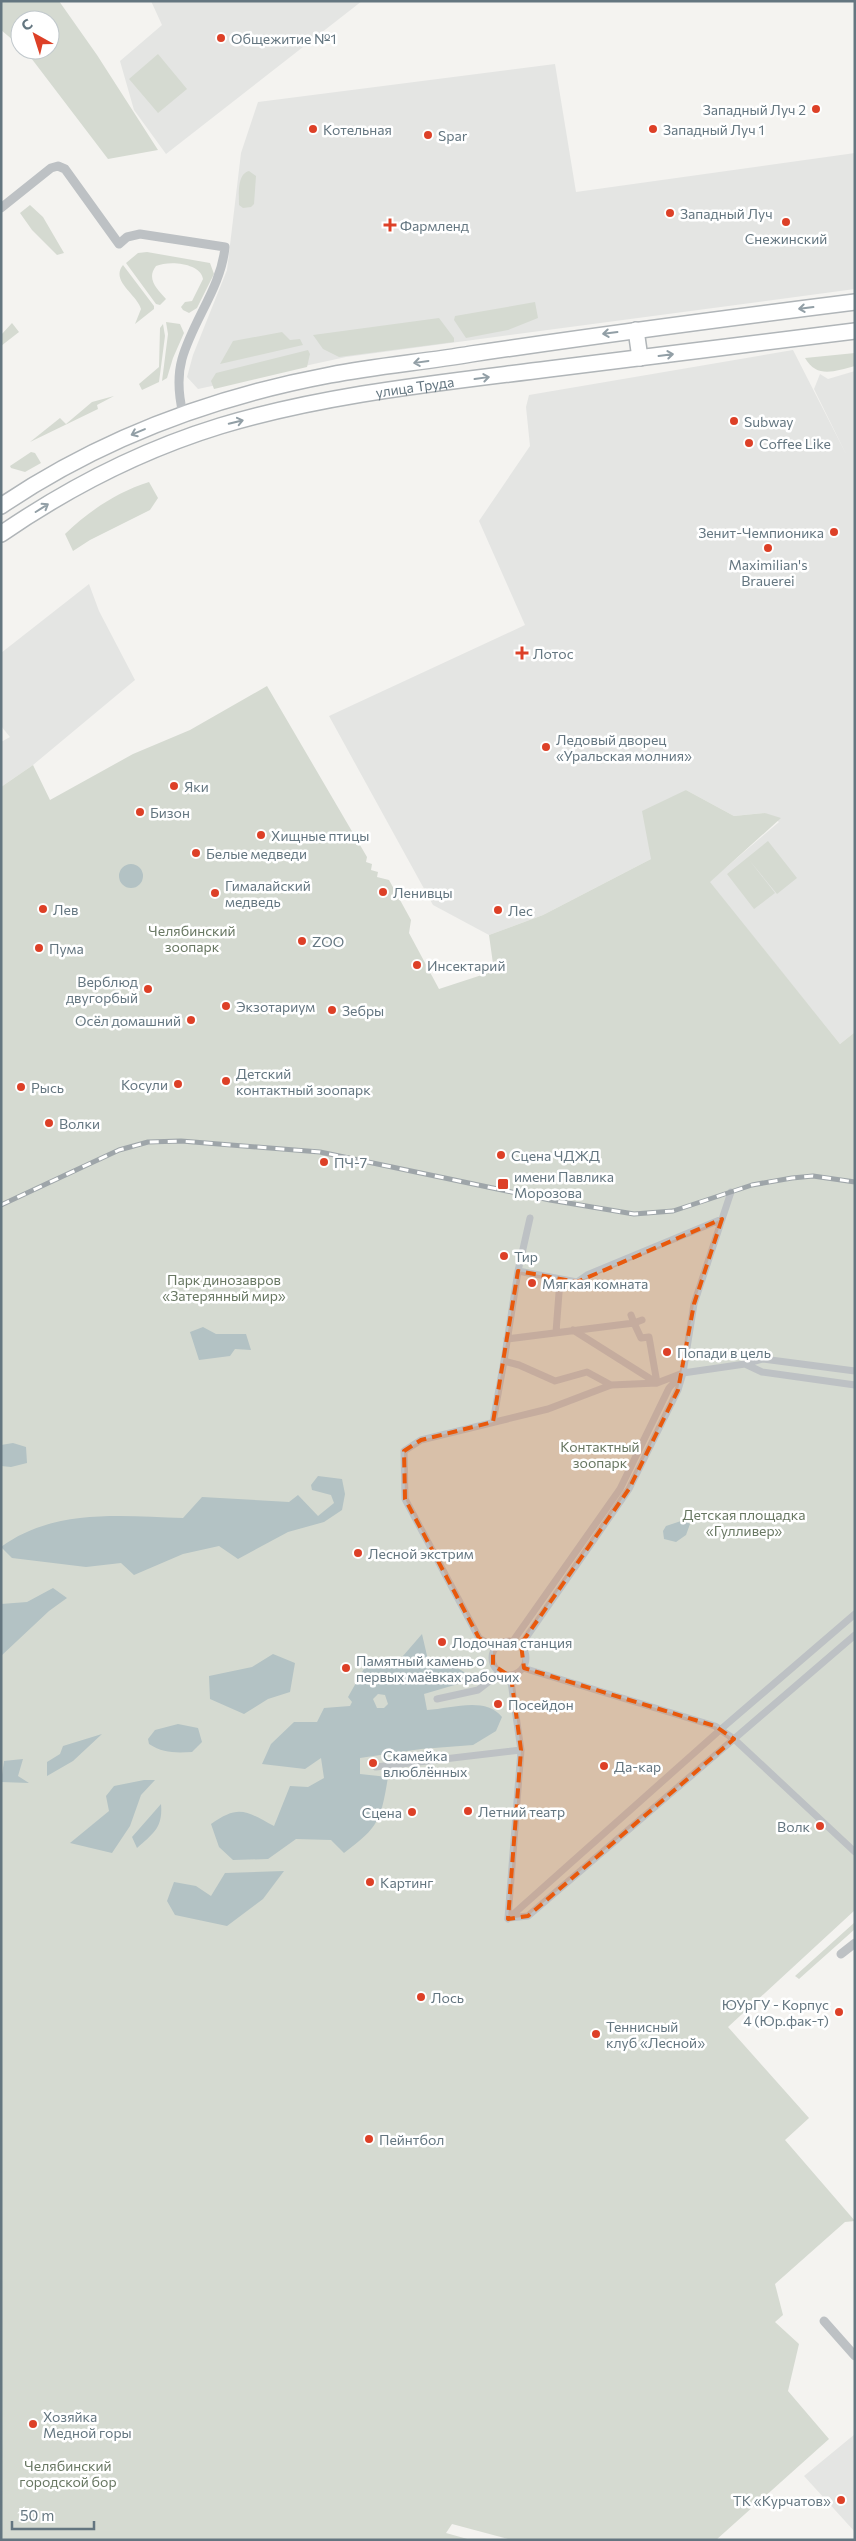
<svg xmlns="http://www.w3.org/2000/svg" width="856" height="2541" font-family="Commissioner,sans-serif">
  <rect width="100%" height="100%" fill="#f4f3f0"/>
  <path fill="#e4e5e3" d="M151 1H362L166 154 134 110 120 61 162 25Z
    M555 64 576 192 855 153V289L346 357 198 389 187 377 193 355 227 270 241 153 258 102Z
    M793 350 846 454 814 389 820 374 828 379 855 371V1032L840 1044 709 882 779 822 765 813 734 816 686 790 651 859 543 915 489 935 433 905 329 716 525 625 479 521 530 446 526 407 529 395Z
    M89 584 99 611 135 680 33 765 1 787V742L10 737 1 726V653Z
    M855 2434V2532L804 2476Z"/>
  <path fill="#d5dad1" d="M1 1H59L97 55 158 150 108 159 25 50H50V20H20V46L1 30Z
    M158 54 187 89 158 113 129 79Z
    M249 171 256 176 254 204 251 207 243 208 239 205C239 194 237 174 249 171Z
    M30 205 43 217 64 253 57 255 32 230 20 213Z
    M147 252 210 263 214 274 197 308 189 313 183 310 181 307 185 302 192 301 203 279C201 263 169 260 156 266 146 279 157 289 166 299L160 305 156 304 126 263 138 253Z
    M123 265 154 306V309L135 324 141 309C137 294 110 281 123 265Z
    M535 302 538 318 508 330 466 338 454 320 455 316Z
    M439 318 454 338V342L339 357 323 349 313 335Z
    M166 322 180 324 184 333 173 358 167 378 162 381 168 334Z
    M12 323 19 332 1 346V335Z
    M163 324 165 336 159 382 142 390 139 384 159 367 160 328Z
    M282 332 290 340 300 339 303 345 220 364 233 341Z
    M308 350 310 354 307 367 214 389 211 381 216 373Z
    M855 353V366C835 371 817 379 805 358Z
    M114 396 97 405 98 409 30 442 60 418 66 424 92 402Z
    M31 452 35 453 41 463 25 472 11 468 10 466Z
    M149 482 158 498 150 510 90 540 73 551 65 534C89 511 117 492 149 482Z
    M267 686 367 857 366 862 372 864 371 870 378 872 377 877 389 880 411 920 409 933 439 989 494 971 489 935 543 915 651 859 642 811 686 790 734 816 765 813 781 818 710 882 840 1044 855 1032V1910L728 2027 809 2118 785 2140 855 2221 845 2222 775 2284 783 2315 775 2322 799 2344 788 2391 829 2439 716 2540H512L452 2524 446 2533 471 2540H1V787L33 765 50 800 133 754 190 730Z
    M768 841 797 878 777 894 750 861 775 893 754 909 727 874Z
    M855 1922V1929L799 1979 795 1976Z"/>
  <path fill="#b3c2c4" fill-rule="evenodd" d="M119 876a12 12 0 1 1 24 0a12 12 0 1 1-24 0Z
    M203 1327 216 1334H246L251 1350 235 1349 230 1356 199 1360 190 1332Z
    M13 1443 26 1447 27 1463 11 1467 1 1466V1445Z
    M318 1476 342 1479 345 1494 342 1510 324 1522 288 1532 238 1559 219 1546 183 1554 134 1575 121 1563 86 1567 12 1558 1 1547C54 1508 121 1516 183 1518L202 1497 289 1502 298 1495 318 1516 334 1503 331 1495 312 1490 311 1485Z
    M684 1520 690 1524 686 1535 676 1542 664 1539 663 1531 666 1526Z
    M53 1588 67 1598 49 1611 1 1656V1604L27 1602Z
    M422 1634 428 1660 453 1665 475 1679 424 1694 427 1710C451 1709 485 1696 502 1717L496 1731 473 1745 421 1749 360 1758V1774L388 1777C381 1820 379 1827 344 1853L331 1840 296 1839 268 1859 233 1860 219 1847 211 1824C239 1804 246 1811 274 1826L290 1786 308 1787 324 1778 321 1758 305 1769 262 1764 271 1744 294 1722H317L324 1708 350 1706 352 1702 348 1697 365 1667 396 1664ZM378 1694 385 1695 388 1704 384 1708H377L373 1699Z
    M273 1654 295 1663 290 1692 268 1699 244 1714 210 1699 209 1676 252 1667Z
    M178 1724 198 1728 202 1742 192 1752C175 1753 163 1753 149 1744L148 1739 155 1730Z
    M102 1734 73 1761 47 1776V1762L60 1754 63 1746Z
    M23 1759 18 1776 29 1783 1 1782 4 1761Z
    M144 1780H155L141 1795 130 1826 112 1853 70 1843 109 1811 106 1796 114 1786Z
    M161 1804C163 1827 154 1833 137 1848L132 1837Z
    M284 1871 263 1899 227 1926 175 1915 167 1901 174 1882 196 1886 211 1896 225 1873Z"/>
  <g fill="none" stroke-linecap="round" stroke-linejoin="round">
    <defs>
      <g id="primary">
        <path d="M636 330 640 358"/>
        <path d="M1 506C100 439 213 397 330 375 376 366 424 362 471 354 599 335 727 318 855 302"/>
        <path id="s1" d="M1 534C68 488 142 450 220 426 327 394 439 383 549 369 651 357 753 343 855 331"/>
      </g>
    </defs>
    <use href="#primary" stroke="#b0b5b8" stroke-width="18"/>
    <path stroke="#bdc1c4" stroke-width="7" d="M530 1218 518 1271 504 1361 519 1365 555 1381 587 1372 611 1385
      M518 1271 577 1282 587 1275 722 1219
      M573 1330 657 1383 649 1337 641 1338 634 1323 642 1320
      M556 1332 560 1280
      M507 1339 634 1323 631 1315
      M745 1364 762 1372 855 1385
      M493 1422 504 1361
      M492 1658a17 17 0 1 1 34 0a17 17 0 1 1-34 0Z
      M513 1641 620 1489 669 1388 681 1375
      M521 1645 629 1489 678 1390 683 1373 694 1304 731 1192
      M495 1648 479 1638 405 1499 404 1451 421 1440 548 1409 611 1385 657 1383 683 1373 745 1364 763 1359 855 1371
      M523 1668 715 1726 734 1739 855 1852
      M437 1699 478 1690 500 1673
      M376 1767 521 1750
      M508 1918 521 1750 510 1675
      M509 1918 528 1916 855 1635
      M508 1919 720 1730 855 1614"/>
    <path stroke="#bdc1c4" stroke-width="9" d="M1 208 51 168 58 166 65 169 119 244 127 237 140 234 225 247C221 288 193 320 182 359 177 377 179 397 183 414
      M841 1954 855 1943
      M824 2321 855 2356"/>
    <use href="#primary" stroke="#fff" stroke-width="15"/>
    <defs>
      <path id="rail" d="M1 1205 119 1150 148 1142 181 1141 320 1152 550 1200 634 1214 673 1211 752 1185 792 1178 813 1176 855 1182"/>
    </defs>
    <use href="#rail" stroke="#9ea5a9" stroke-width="5"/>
    <use href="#rail" stroke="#fff" stroke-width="3" stroke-dasharray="9" stroke-linecap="butt"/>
  </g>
  <defs><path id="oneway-shaft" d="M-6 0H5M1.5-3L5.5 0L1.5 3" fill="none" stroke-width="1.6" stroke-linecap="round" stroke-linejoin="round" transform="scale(1.25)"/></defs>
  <g stroke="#929fa6">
    <use href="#oneway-shaft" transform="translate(806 308) rotate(173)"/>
    <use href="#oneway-shaft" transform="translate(610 333) rotate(173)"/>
    <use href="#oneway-shaft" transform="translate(666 355) rotate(-7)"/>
    <use href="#oneway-shaft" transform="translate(421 362) rotate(172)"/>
    <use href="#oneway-shaft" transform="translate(482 378) rotate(-8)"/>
    <use href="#oneway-shaft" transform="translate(236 422) rotate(-14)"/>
    <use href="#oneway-shaft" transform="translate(138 432) rotate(157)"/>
    <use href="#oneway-shaft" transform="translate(42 508) rotate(-32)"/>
  </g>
  <path fill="#e8590c" fill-opacity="0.2" stroke="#e8590c" stroke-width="4" stroke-dasharray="10 6" stroke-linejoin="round" d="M722 1219 694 1304 678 1390 629 1489 521 1644 524 1668 715 1726 734 1739 528 1916 508 1919 521 1750 511 1677 493 1665V1646L479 1638 405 1499 404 1451 421 1440 493 1422 518 1271 577 1282Z"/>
  <g fill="#dd4027" stroke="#fff" stroke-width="2">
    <circle cx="221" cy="38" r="5"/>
    <circle cx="816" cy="109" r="5"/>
    <circle cx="313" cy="129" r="5"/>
    <circle cx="653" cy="129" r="5"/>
    <circle cx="428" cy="135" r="5"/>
    <circle cx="670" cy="213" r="5"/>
    <circle cx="786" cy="222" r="5"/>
    <path d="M387.5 217.5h5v5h5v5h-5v5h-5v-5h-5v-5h5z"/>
    <circle cx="734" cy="421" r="5"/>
    <circle cx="749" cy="443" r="5"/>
    <circle cx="834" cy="532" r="5"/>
    <circle cx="768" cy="548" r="5"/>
    <path d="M519.5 645.5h5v5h5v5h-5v5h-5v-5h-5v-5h5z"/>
    <circle cx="546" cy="747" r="5"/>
    <circle cx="174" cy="786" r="5"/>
    <circle cx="140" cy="812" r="5"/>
    <circle cx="261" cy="835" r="5"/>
    <circle cx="196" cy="853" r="5"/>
    <circle cx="383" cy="892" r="5"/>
    <circle cx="215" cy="893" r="5"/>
    <circle cx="43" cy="909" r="5"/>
    <circle cx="498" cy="910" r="5"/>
    <circle cx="302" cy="941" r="5"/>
    <circle cx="39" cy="948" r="5"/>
    <circle cx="417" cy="965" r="5"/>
    <circle cx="148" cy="989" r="5"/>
    <circle cx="226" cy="1006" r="5"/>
    <circle cx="332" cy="1010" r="5"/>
    <circle cx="191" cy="1020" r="5"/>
    <circle cx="226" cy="1081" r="5"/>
    <circle cx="178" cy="1084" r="5"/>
    <circle cx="21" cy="1087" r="5"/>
    <circle cx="49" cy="1123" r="5"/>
    <circle cx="501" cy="1155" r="5"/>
    <circle cx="324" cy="1162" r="5"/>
    <rect x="497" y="1178" width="12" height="12" rx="2.5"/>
    <circle cx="504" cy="1256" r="5"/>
    <circle cx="532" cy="1283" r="5"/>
    <circle cx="667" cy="1352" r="5"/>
    <circle cx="358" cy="1553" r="5"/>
    <circle cx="442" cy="1642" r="5"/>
    <circle cx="346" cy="1668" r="5"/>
    <circle cx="498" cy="1704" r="5"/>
    <circle cx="373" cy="1763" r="5"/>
    <circle cx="604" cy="1766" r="5"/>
    <circle cx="468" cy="1811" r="5"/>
    <circle cx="412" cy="1812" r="5"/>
    <circle cx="820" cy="1826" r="5"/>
    <circle cx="370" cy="1882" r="5"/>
    <circle cx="421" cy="1997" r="5"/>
    <circle cx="839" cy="2012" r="5"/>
    <circle cx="596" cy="2034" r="5"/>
    <circle cx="369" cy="2139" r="5"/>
    <circle cx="33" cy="2424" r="5"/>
    <circle cx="841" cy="2500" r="5"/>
  </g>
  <g text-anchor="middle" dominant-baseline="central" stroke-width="5" stroke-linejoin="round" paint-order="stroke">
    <g font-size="14" fill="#647680" stroke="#fff" text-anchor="start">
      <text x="231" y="38">Общежитие №1</text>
      <text x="806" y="109" text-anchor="end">Западный Луч 2</text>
      <text x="323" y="129">Котельная</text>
      <text x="663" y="129">Западный Луч 1</text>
      <text x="438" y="135">Spar</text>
      <text x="680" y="213">Западный Луч</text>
      <text x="400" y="225">Фармленд</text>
      <text x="786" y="238" text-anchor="middle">Снежинский</text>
      <text x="744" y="421">Subway</text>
      <text x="759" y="443">Coffee Like</text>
      <text x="824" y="532" text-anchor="end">Зенит-Чемпионика</text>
      <text x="768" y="564" text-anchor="middle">Maximilian's<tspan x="768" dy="16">Brauerei</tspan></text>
      <text x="533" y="653">Лотос</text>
      <text x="556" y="739">Ледовый дворец<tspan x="556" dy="16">«Уральская молния»</tspan></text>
      <text x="184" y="786">Яки</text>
      <text x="150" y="812">Бизон</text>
      <text x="271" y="835">Хищные птицы</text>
      <text x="206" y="853">Белые медведи</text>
      <text x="225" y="885">Гималайский<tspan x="225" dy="16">медведь</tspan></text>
      <text x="393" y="892">Ленивцы</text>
      <text x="53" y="909">Лев</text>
      <text x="508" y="910">Лес</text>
      <text x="312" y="941">ZOO</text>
      <text x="49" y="948">Пума</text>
      <text x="427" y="965">Инсектарий</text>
      <text x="138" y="981" text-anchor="end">Верблюд<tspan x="138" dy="16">двугорбый</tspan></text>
      <text x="236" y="1006">Экзотариум</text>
      <text x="342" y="1010">Зебры</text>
      <text x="181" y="1020" text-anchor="end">Осёл домашний</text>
      <text x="236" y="1073">Детский<tspan x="236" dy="16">контактный зоопарк</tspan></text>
      <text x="168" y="1084" text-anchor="end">Косули</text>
      <text x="31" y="1087">Рысь</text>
      <text x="59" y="1123">Волки</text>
      <text x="511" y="1155">Сцена ЧДЖД</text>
      <text x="334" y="1162">ПЧ-7</text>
      <text x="514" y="1176">имени Павлика<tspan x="514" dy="16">Морозова</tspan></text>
      <text x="514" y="1256">Тир</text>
      <text x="542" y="1283">Мягкая комната</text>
      <text x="677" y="1352">Попади в цель</text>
      <text x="368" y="1553">Лесной экстрим</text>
      <text x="452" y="1642">Лодочная станция</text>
      <text x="356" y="1660">Памятный камень о<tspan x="356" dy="16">первых маёвках рабочих</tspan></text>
      <text x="508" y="1704">Посейдон</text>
      <text x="383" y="1755">Скамейка<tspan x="383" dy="16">влюблённых</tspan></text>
      <text x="614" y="1766">Да-кар</text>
      <text x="478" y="1811">Летний театр</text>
      <text x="402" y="1812" text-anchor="end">Сцена</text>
      <text x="810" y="1826" text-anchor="end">Волк</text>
      <text x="380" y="1882">Картинг</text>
      <text x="431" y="1997">Лось</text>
      <text x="829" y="2004" text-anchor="end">ЮУрГУ - Корпус<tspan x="829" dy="16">4 (Юр.фак-т)</tspan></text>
      <text x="606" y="2026">Теннисный<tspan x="606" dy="16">клуб «Лесной»</tspan></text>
      <text x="379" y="2139">Пейнтбол</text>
      <text x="43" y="2416">Хозяйка<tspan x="43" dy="16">Медной горы</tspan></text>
      <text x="831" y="2500" text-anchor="end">ТК «Курчатов»</text>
    </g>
    <g font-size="14" fill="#647680" stroke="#fff">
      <text stroke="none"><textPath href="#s1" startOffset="444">улица Труда</textPath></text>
    </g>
    <g font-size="14" fill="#687762" stroke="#fff">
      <text x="192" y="930">Челябинский<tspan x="192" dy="16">зоопарк</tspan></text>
      <text x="224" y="1279">Парк динозавров<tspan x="224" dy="16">«Затерянный мир»</tspan></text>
      <text x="600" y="1446">Контактный<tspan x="600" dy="16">зоопарк</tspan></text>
      <text x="744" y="1514">Детская площадка<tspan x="744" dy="16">«Гулливер»</tspan></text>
      <text x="68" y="2465">Челябинский<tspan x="68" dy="16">городской бор</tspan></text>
    </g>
  </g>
  <rect width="856" height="2541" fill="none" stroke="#647680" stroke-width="5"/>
  <g transform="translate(35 35) rotate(321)"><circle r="24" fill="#ffffff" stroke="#c1c8cc"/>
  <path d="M0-4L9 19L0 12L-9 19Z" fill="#dd4027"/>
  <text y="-8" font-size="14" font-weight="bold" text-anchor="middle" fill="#647680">С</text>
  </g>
  <path d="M12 2521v8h82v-8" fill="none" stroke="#647680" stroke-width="2.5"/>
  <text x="20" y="2521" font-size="15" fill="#647680" stroke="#ffffff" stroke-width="4" paint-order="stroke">50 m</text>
</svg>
